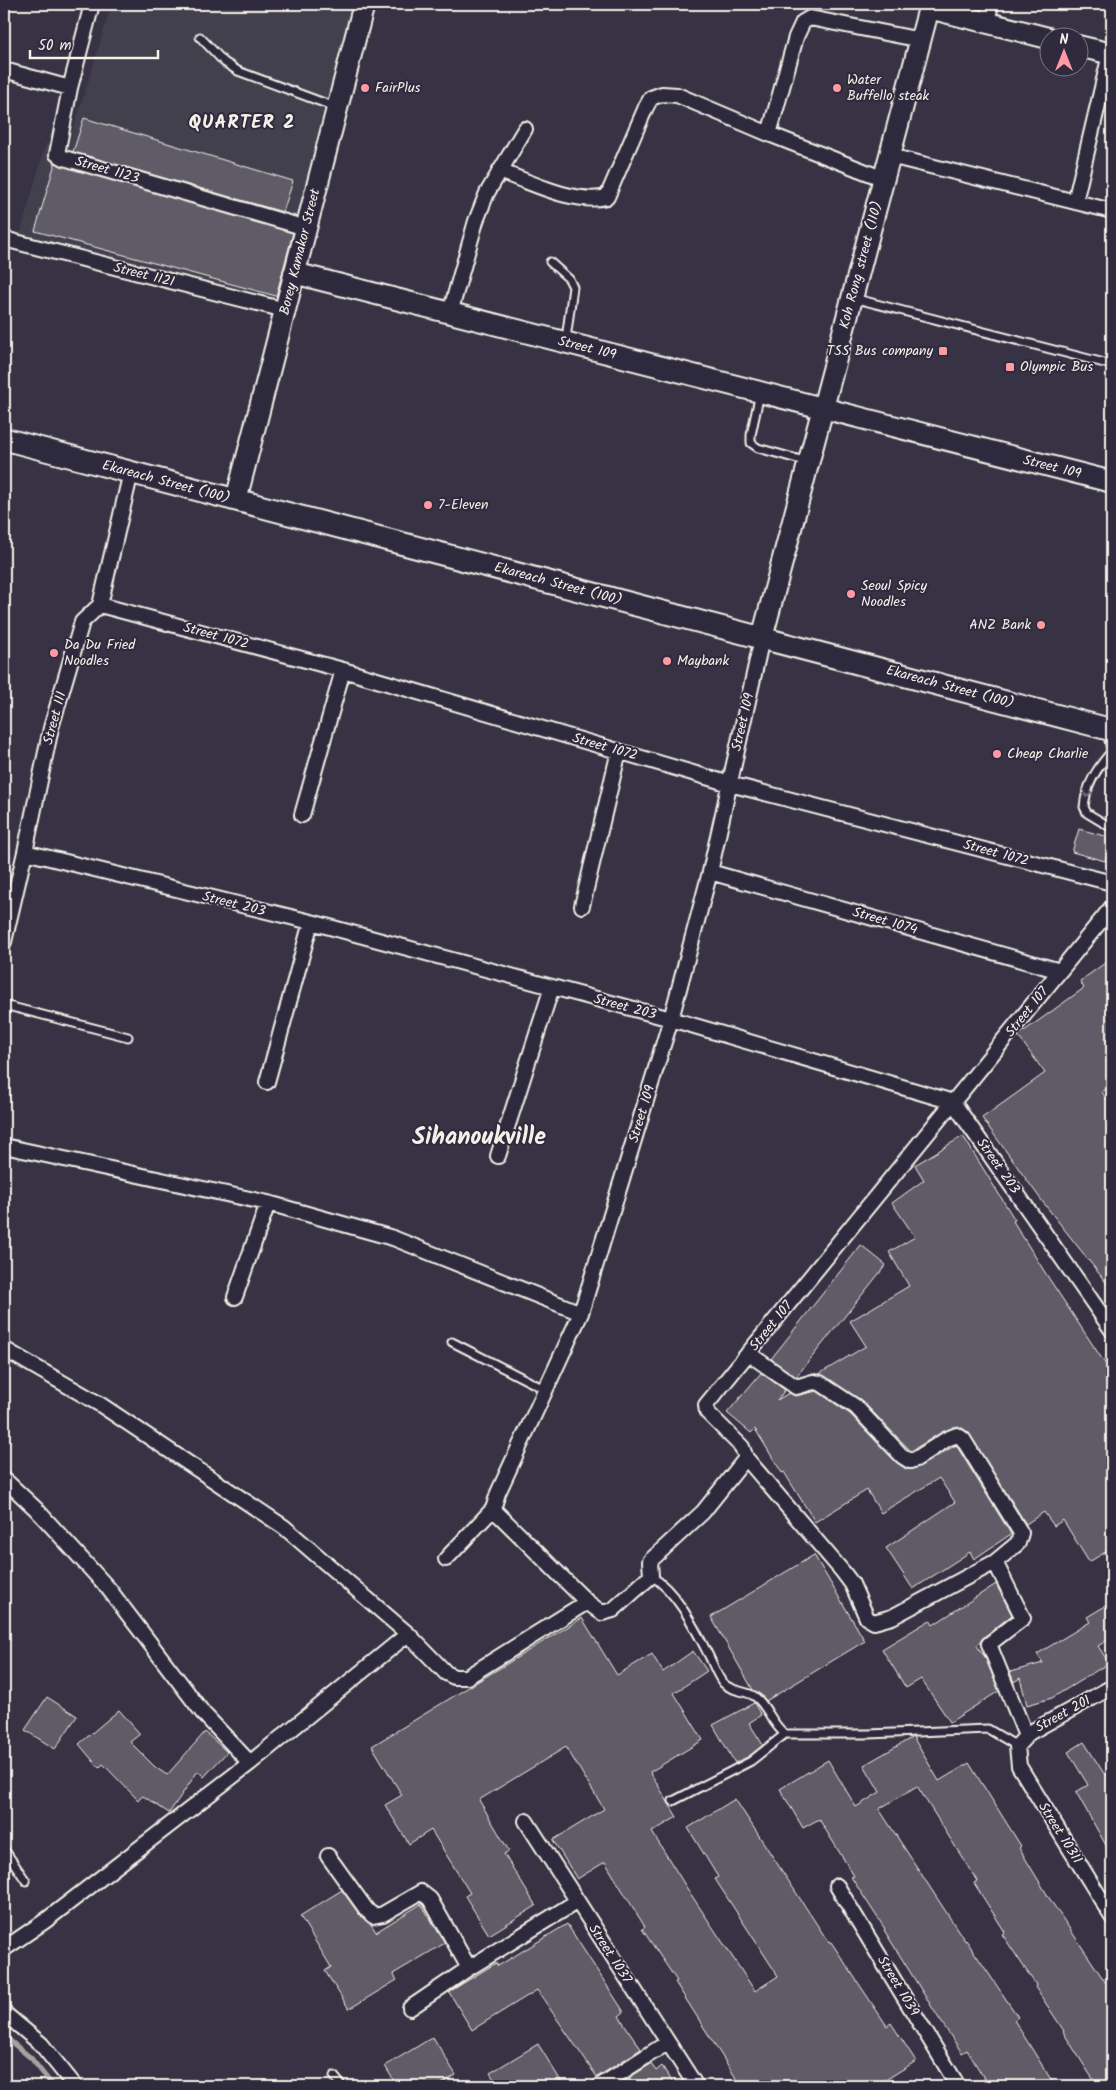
<svg xmlns="http://www.w3.org/2000/svg" width="1116" height="2090" font-family="Kalam,sans-serif">
  <rect width="100%" height="100%" fill="#373244"/>
  <filter id="ink" filterUnits="userSpaceOnUse"><feTurbulence type="fractalNoise" baseFrequency=".02" numOctaves="2"/><feDisplacementMap in="SourceGraphic" scale="10" xChannelSelector="R" yChannelSelector="G"/><feConvolveMatrix kernelMatrix="1 2 1 2 8 2 1 2 1" color-interpolation-filters="sRGB"/></filter>
  <g filter="url(#ink)">
    <path fill="#433f4e" d="M112 4H355L276 312 18 241 46 143 67 149Z"/>
    <g fill="none" stroke-linecap="round" stroke-linejoin="round">
      <path stroke="#a6a2a4" stroke-width="5" d="M4 2036 31 2058 53 2086"/>
    </g>
    <path fill="#5f5c67" stroke="#f4f1e8" d="M84 118 293 181 283 212 73 152Z
      M55 163 293 233 276 296 35 231Z
      M1079 829 1112 838 1105 861 1072 852Z
      M1112 958V1085L1102 1092 1112 1107V1290L1042 1201 982 1118 1045 1073 1018 1036 1020 1034 1084 988 1080 981Z
      M963 1136 1015 1220 1013 1221 1046 1274 1112 1374V1548L1089 1562 1063 1520 1054 1526 1044 1512 1026 1524 968 1432 958 1426 954 1427 942 1432 911 1451 861 1400 819 1374 866 1346 850 1321 909 1286 889 1252 915 1237 892 1203 924 1180 915 1165Z
      M861 1245 886 1265 796 1377 771 1359Z
      M761 1373 785 1390 777 1400 789 1393 795 1396 817 1391 850 1414 896 1462 906 1469H912L919 1467 956 1445 1011 1534 974 1559 970 1552 913 1589 886 1548 955 1502 939 1478 881 1513 867 1490 815 1522 784 1472 782 1473 755 1429 751 1433 727 1413Z
      M814 1555 865 1641 766 1701 753 1690 711 1617Z
      M996 1584 1012 1615 984 1637 977 1646 985 1657 999 1691 950 1722 921 1679 906 1688 882 1649 930 1620 933 1625Z
      M1112 1602V1637L1098 1646 1109 1663 1052 1698 1027 1705 1020 1678 1014 1682 1010 1672 1043 1663 1037 1654 1090 1622 1087 1617Z
      M582 1618 617 1675 652 1654 663 1672 693 1651 707 1671 674 1693 703 1740 650 1772 677 1817 652 1832 688 1890 755 1991 778 1976 715 1879 718 1877 688 1828 735 1799 829 1943 831 1942 887 2026 891 2023 916 2061 876 2086H741L675 1982 677 1981 642 1929 645 1927 605 1862 577 1879 553 1840 604 1809 566 1747 479 1800 509 1851 504 1854 536 1906 489 1935 465 1896 470 1893 431 1830 409 1844 385 1805 402 1795 372 1746Z
      M47 1697 77 1716 55 1749 25 1730Z
      M754 1703 761 1715 749 1723 763 1745 748 1757 735 1763 713 1725Z
      M119 1710 140 1734 130 1742 155 1767 167 1775 205 1732 227 1752 204 1777 198 1771 169 1813 143 1796 138 1800 103 1764 99 1768 79 1744Z
      M913 1737 939 1781 969 1763 1021 1846 1019 1848 1051 1901 1112 1992V2086H1098L1089 2073 1063 2032 1064 2031 1035 1987 1036 1985 1002 1934 1005 1932 974 1883 977 1881 917 1786 879 1809 965 1941 966 1940 1018 2017 1014 2020 1055 2086H989L967 2050 962 2053 938 2017 884 1930 885 1929 851 1877 854 1876 819 1819 803 1828 780 1789 828 1760 856 1807 880 1792 864 1765Z
      M1084 1742 1105 1775 1112 1771V1856L1076 1792 1088 1785 1068 1752Z
      M342 1890 359 1914 371 1924 376 1932 421 1904 445 1943 393 1974 397 1980 349 2009 325 1971 331 1967 300 1916Z
      M567 1924 624 2012 619 2016 641 2049 597 2077 537 1990 472 2030 449 1992 496 1963 498 1966Z
      M433 2037 456 2075 438 2086H397L385 2066Z
      M538 2044 564 2086H498L490 2073Z
      M651 2064 656 2071 662 2066 675 2086H616Z"/>
    <g fill="none" stroke-linecap="round" stroke-linejoin="round">
      <defs>
        <path id="lane" d="M200 37 224 62 238 71 335 107
          M550 262 569 279 573 287 566 339
          M853 298 1112 365
          M760 393 751 435V443L758 448 808 462
          M1107 731 1112 754
          M1111 752C1097 768 1086 785 1084 807L1087 813 1112 828
          M4 1005 128 1037
          M452 1342 546 1390
          M651 1576C677 1591 695 1629 709 1656 713 1664 717 1676 723 1683 732 1692 744 1690 754 1696 766 1703 772 1725 785 1734H869L988 1729 1017 1746
          M673 1801 751 1761 785 1734
          M4 1849 26 1881
          M334 2076 342 2086"/>
        <path id="street" d="M92 4 70 88 57 154 64 158 306 228
          M987 22 991 4
          M4 70 70 88
          M769 134 796 37 803 22 810 18 921 40
          M890 156 1112 211
          M499 171C531 182 574 205 607 197L646 107 651 98 662 94 677 95 769 134 884 179
          M1075 202 1110 54
          M4 239 285 310
          M450 313 476 221 487 193 525 129
          M100 605 343 670 730 784 1112 883
          M302 815 343 670
          M25 852 311 922 671 1019 953 1102 1112 1330
          M710 872 1060 971
          M582 906 619 751
          M4 942 25 852 51 728 82 622 100 605 131 472
          M267 1082 311 922
          M4 1146 268 1203 393 1238 581 1313
          M498 1156 552 987
          M235 1297 268 1203
          M4 1349 101 1405 284 1527 408 1634 446 1673 454 1677H467L587 1602
          M746 1458 843 1572 852 1584 867 1618 874 1622 892 1617 995 1562 1018 1543 1021 1533 963 1439 957 1435 947 1439 916 1459 910 1461 902 1456 856 1407 820 1383 813 1382 796 1387 748 1353
          M4 1479 36 1509 108 1588 203 1713 250 1763
          M493 1509 587 1602 602 1613 613 1610 651 1576 650 1561 703 1512 746 1458 742 1447 707 1412 706 1405 1112 907
          M446 1559 493 1509 498 1493 581 1313 671 1019 710 872 762 638
          M995 1562 1023 1618 989 1644 1026 1736
          M1112 1687 1029 1733 1017 1746 1019 1766 1112 1917
          M526 1821 696 2086
          M328 1856 366 1909 373 1916 383 1914 421 1892 430 1899 469 1968
          M837 1886 958 2086
          M4 1949 45 1921 250 1763 408 1634
          M410 2008 469 1968 576 1902
          M4 2013 41 2044 75 2086
          M600 2086 667 2043"/>
        <path id="secondary" d="M929 8 1048 38
          M1078 46 1112 54
          M294 273 1112 482
          M236 500 364 4
          M762 638 930 4"/>
        <path id="primary" d="M4 439 1112 730"/>
      </defs>
      <use href="#lane" stroke="#f4f1e8" stroke-width="11"/>
      <use href="#street" stroke="#f4f1e8" stroke-width="18"/>
      <use href="#secondary" stroke="#f4f1e8" stroke-width="24"/>
      <use href="#primary" stroke="#f4f1e8" stroke-width="25"/>
      <use href="#lane" stroke="#2f2a3d" stroke-width="7"/>
      <use href="#street" stroke="#2f2a3d" stroke-width="14"/>
      <use href="#secondary" stroke="#2f2a3d" stroke-width="20"/>
      <use href="#primary" stroke="#2f2a3d" stroke-width="21"/>
    </g>
    <defs><path id="oneway-chevron" d="M-2-3.5L2.5 0L-2 3.5" fill="none" stroke-width="1.6" stroke-linecap="round" stroke-linejoin="round" transform="scale(1.25)"/></defs>
    <use stroke="#747079" href="#oneway-chevron" transform="translate(1087 794) rotate(108)"/>
  </g>
  <g fill="#ff9aa2" stroke="#2f2a3d" stroke-width="2">
    <circle cx="365" cy="88" r="5"/>
    <circle cx="837" cy="88" r="5"/>
    <rect x="938" y="346" width="10" height="10" rx="2.5"/>
    <rect x="1005" y="362" width="10" height="10" rx="2.5"/>
    <circle cx="428" cy="505" r="5"/>
    <circle cx="851" cy="594" r="5"/>
    <circle cx="1041" cy="625" r="5"/>
    <circle cx="54" cy="653" r="5"/>
    <circle cx="667" cy="661" r="5"/>
    <circle cx="997" cy="754" r="5"/>
  </g>
  <g text-anchor="middle" dominant-baseline="central" stroke-width="4" stroke-linejoin="round" paint-order="stroke">
    <g font-size="14" fill="#f4f1e8" stroke="#2f2a3d" text-anchor="start">
      <text x="847" y="80">Water<tspan x="847" dy="16">Buffello steak</tspan></text>
      <text x="375" y="88">FairPlus</text>
      <text x="933" y="351" text-anchor="end">TSS Bus company</text>
      <text x="1020" y="367">Olympic Bus</text>
      <text x="438" y="505">7-Eleven</text>
      <text x="861" y="586">Seoul Spicy<tspan x="861" dy="16">Noodles</tspan></text>
      <text x="1031" y="625" text-anchor="end">ANZ Bank</text>
      <text x="64" y="645">Da Du Fried<tspan x="64" dy="16">Noodles</tspan></text>
      <text x="677" y="661">Maybank</text>
      <text x="1007" y="754">Cheap Charlie</text>
    </g>
    <g font-size="14" fill="#f4f1e8" stroke="#2f2a3d">
      <text transform="translate(107 170) rotate(16)">Street 1123</text>
      <text transform="translate(300 252) rotate(-76)">Borey Kamakor Street</text>
      <text transform="translate(861 265) rotate(-75)">Koh Rong street (110)</text>
      <text transform="translate(144 275) rotate(14)">Street 1121</text>
      <text transform="translate(587 348) rotate(14)">Street 109</text>
      <text transform="translate(1052 467) rotate(14)">Street 109</text>
      <text transform="translate(166 482) rotate(15)">Ekareach Street (100)</text>
      <text transform="translate(558 584) rotate(15)">Ekareach Street (100)</text>
      <text transform="translate(216 636) rotate(15)">Street 1072</text>
      <text transform="translate(950 687) rotate(15)">Ekareach Street (100)</text>
      <text transform="translate(55 718) rotate(-75)">Street 111</text>
      <text transform="translate(743 722) rotate(-77)">Street 109</text>
      <text transform="translate(605 747) rotate(16)">Street 1072</text>
      <text transform="translate(996 853) rotate(15)">Street 1072</text>
      <text transform="translate(234 904) rotate(14)">Street 203</text>
      <text transform="translate(885 921) rotate(16)">Street 1074</text>
      <text transform="translate(625 1007) rotate(15)">Street 203</text>
      <text transform="translate(1027 1012) rotate(-51)">Street 107</text>
      <text transform="translate(642 1114) rotate(-73)">Street 109</text>
      <text transform="translate(998 1166) rotate(55)">Street 203</text>
      <text transform="translate(771 1326) rotate(-51)">Street 107</text>
      <text transform="translate(1063 1714) rotate(-29)">Street 201</text>
      <text transform="translate(1060 1833) rotate(58)">Street 10311</text>
      <text transform="translate(610 1954) rotate(57)">Street 1037</text>
      <text transform="translate(898 1986) rotate(59)">Street 1039</text>
    </g>
    <g font-size="19" font-weight="bold" letter-spacing="1" fill="#f4f1e8" stroke="#2f2a3d">
      <text x="242" y="123">QUARTER 2</text>
    </g>
    <g font-size="24" font-weight="bold" fill="#f4f1e8" stroke="#2f2a3d">
      <text x="479" y="1137">Sihanoukville</text>
    </g>
  </g>
  <rect width="1116" height="2090" fill="none" stroke="#2f2a3d" stroke-width="20"/>
  <rect x="10" y="10" width="1096" height="2070" fill="none" stroke="#f4f1e8" stroke-width="2" filter="url(#ink)"/>
  <g transform="translate(1064 52)"><circle r="24" fill="#2f2a3d" stroke="#7e7a81"/>
  <path d="M0-4L9 19L0 12L-9 19Z" fill="#ff9aa2"/>
  <text y="-8" font-size="14" font-weight="bold" text-anchor="middle" fill="#f4f1e8">N</text>
  </g>
  <path d="M30 50v8h128v-8" fill="none" stroke="#f4f1e8" stroke-width="2.5"/>
  <text x="38" y="50" font-size="15" fill="#f4f1e8" stroke="#2f2a3d" stroke-width="4" paint-order="stroke">50 m</text>
</svg>
